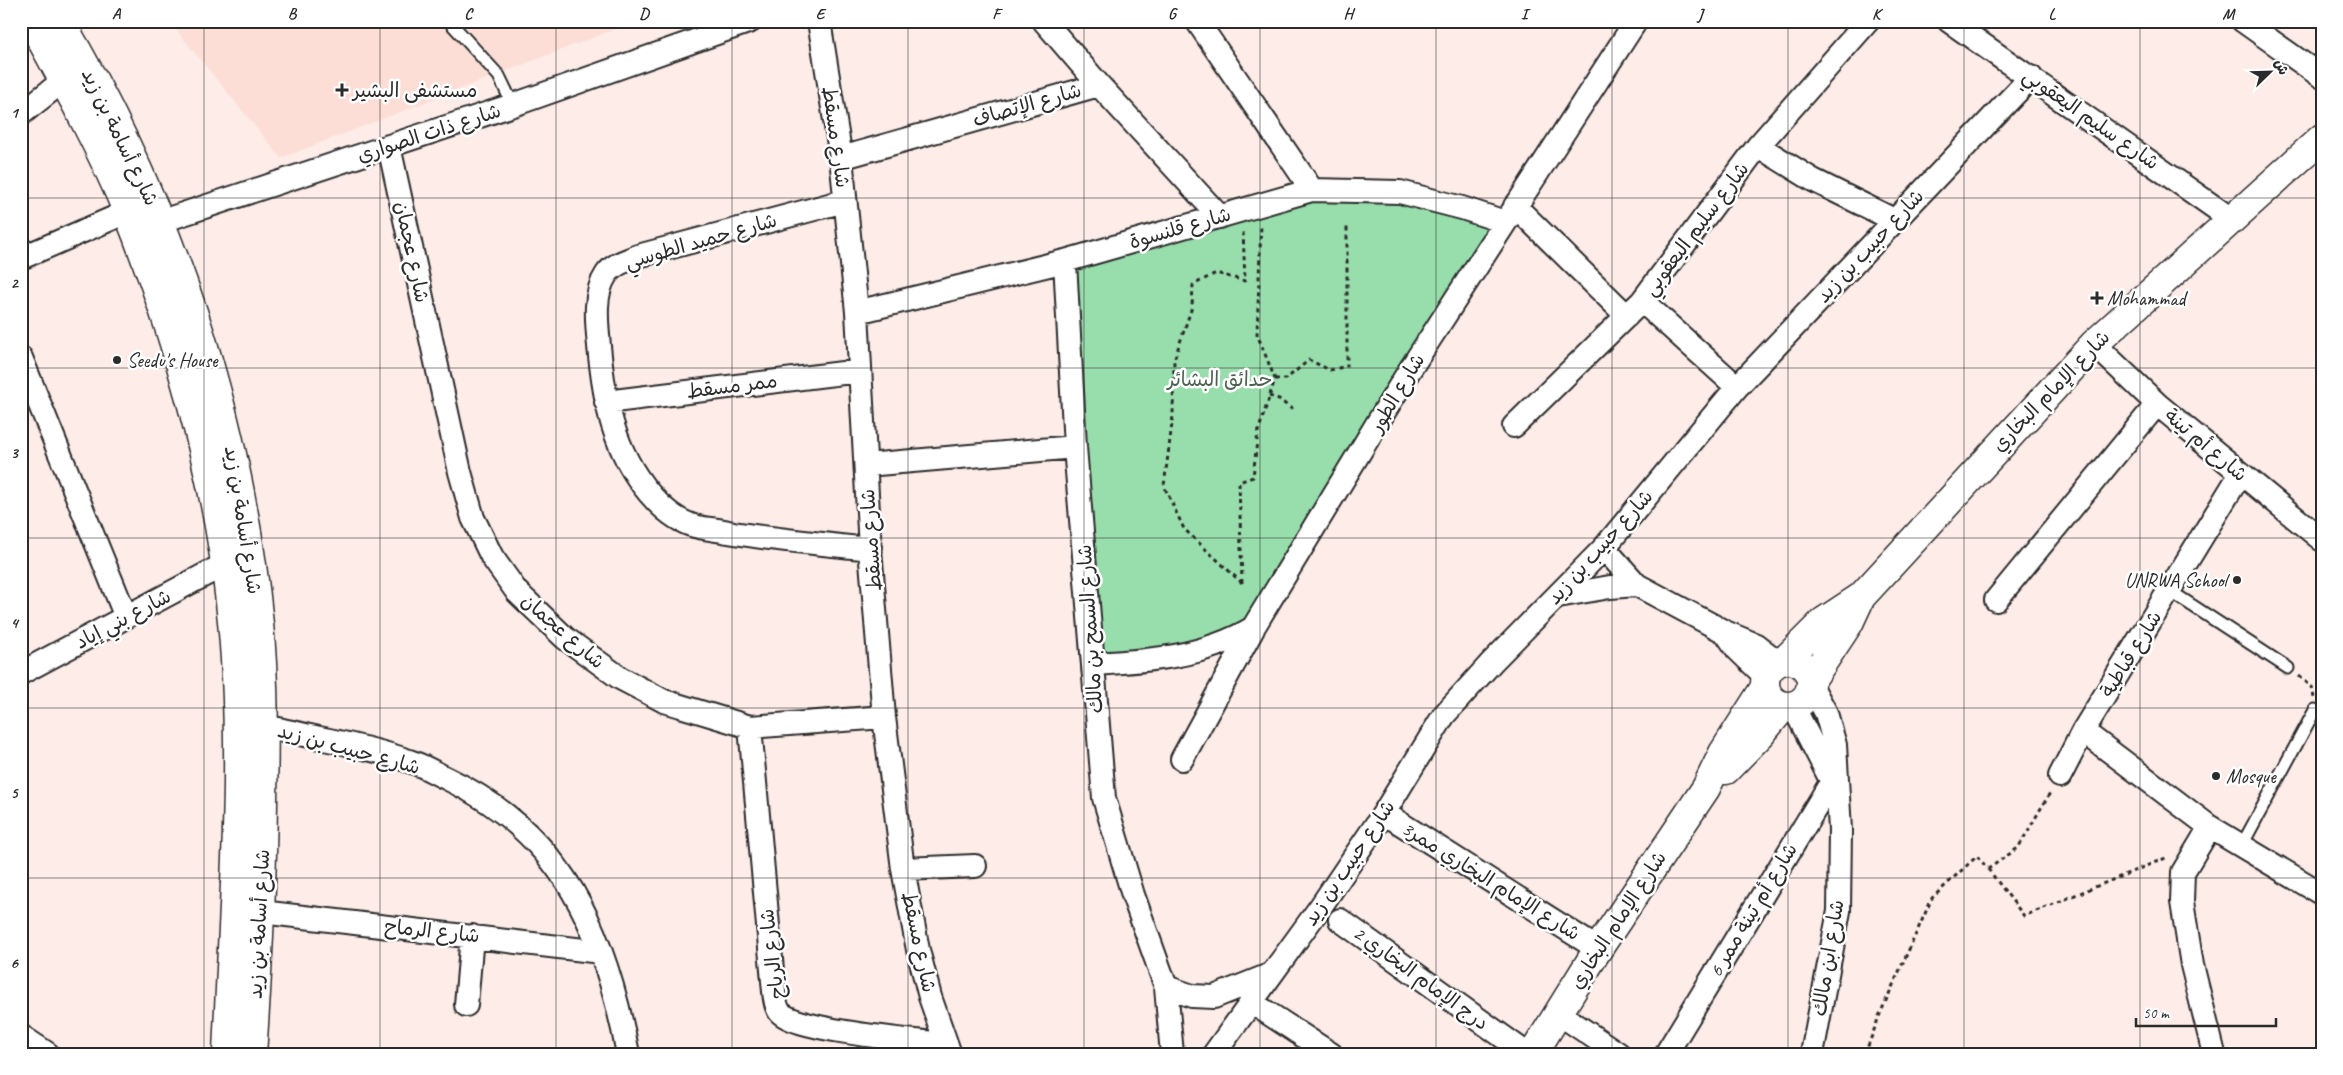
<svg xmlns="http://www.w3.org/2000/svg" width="2343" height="1075" font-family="Caveat,'Playpen Sans Arabic',sans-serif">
  <rect width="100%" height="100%" fill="#fdece7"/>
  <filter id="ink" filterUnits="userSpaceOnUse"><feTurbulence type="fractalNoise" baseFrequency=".02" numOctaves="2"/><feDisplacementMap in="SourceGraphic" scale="10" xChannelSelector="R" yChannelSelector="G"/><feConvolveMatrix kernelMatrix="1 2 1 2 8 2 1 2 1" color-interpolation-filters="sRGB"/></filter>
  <g filter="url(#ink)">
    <path fill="#fcded6" d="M169 21H636L281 158Z"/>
    <path fill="#98deac" stroke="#62846c" d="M1313 198 1404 200 1507 216 1249 630 1175 660 1081 673 1054 262Z"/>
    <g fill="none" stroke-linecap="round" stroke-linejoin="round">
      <defs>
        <path id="service" d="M449 21 499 76 513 105
          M2170 591 2288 668
          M2241 847 2315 710"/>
        <path id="minor" d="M819 21 841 158 857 312 870 549 884 717 903 869 918 950 930 997 950 1054
          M1044 21 1099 85
          M1197 21 1312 190
          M1949 21 2231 219
          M2243 21 2322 77
          M21 114 64 80
          M389 146 460 472 473 518 492 557 517 592 565 638 620 678 664 701 750 727 884 717
          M1758 146 1813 180 1894 220
          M841 158 1099 85 1220 217
          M844 201 638 256C626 261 613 264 606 275 593 294 597 324 599 346 604 400 613 450 649 493 660 506 674 519 691 525 702 529 716 529 728 532 775 540 823 544 870 549
          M1515 206 1627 316
          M162 221 513 105 751 21
          M21 258 127 212
          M1065 261 1075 447 1104 798 1133 895 1166 987 1172 1054
          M1642 301 1737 387
          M857 312 1065 261 1312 190 1400 192 1462 208 1505 222
          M2094 344 2157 404 2322 540
          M21 358 126 617
          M606 402 859 371
          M1514 426 1642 301 1758 146 1868 21
          M866 465 1075 447
          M1604 548 1637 585 1725 632 1756 645 1778 662
          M1558 596 1610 587 1637 585
          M1996 600 2157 404
          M1726 633 1737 649 1766 677
          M1093 664C1149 661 1204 657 1253 628L1409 371 1636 21
          M21 673 225 564
          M1812 687 1826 713 1835 745 1840 830 1839 911 1812 1054
          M1793 706 1834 786
          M265 726C314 738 364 745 412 762 424 766 435 773 446 778 564 834 605 932 628 1054
          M750 727 773 981C774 990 774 1003 779 1011 790 1030 918 1041 944 1044
          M2083 731 2210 827 2322 894
          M1182 759 1253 629
          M2060 776 2083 731 2241 473
          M1384 813 1598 949
          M2210 827 2183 872 2182 902 2192 965 2214 1054
          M903 869 975 866
          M261 912 601 952
          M1340 920 1527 1054
          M1166 987 1192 996 1214 997 1269 975
          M1251 1002 1331 1054
          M466 1005 472 936
          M1558 1013 1619 1054
          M21 1036 48 1054
          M1214 1054 1321 906 1384 813 1444 715 1492 662 1604 548 1737 387 2031 77
          M1666 1054 1832 781 1836 769"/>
        <path id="tertiary" d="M1765 683a23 23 0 1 1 46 0a23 23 0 1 1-46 0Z
          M1785 660 1823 622 1861 597 2094 344 2322 138
          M1812 679 1849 623 1861 597
          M1726 770 1760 735 1784 706
          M1533 1054 1598 949 1706 788 1723 753 1765 687"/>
        <path id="trunk" d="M31 21C65 83 101 148 128 213 176 333 216 474 230 602 247 752 233 904 227 1054
          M60 21C170 205 238 411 259 624 265 683 264 742 263 801 262 886 258 969 252 1054"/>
      </defs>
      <use href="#service" stroke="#2b2b2b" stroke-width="15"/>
      <use href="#minor" stroke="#2b2b2b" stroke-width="26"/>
      <use href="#tertiary" stroke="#2b2b2b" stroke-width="31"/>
      <use href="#trunk" stroke="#2b2b2b" stroke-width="31"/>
      <path stroke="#2b2b2b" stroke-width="3" stroke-dasharray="4 4" stroke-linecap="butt" d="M1275 379H1286L1309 360 1330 370 1347 366V227
        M1269 396 1279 399 1290 408 1297 407
        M1242 583 1184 529 1164 486 1173 416 1174 360 1192 307 1193 285 1216 273 1245 281 1243 231
        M1242 583 1239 482 1253 477 1258 432 1275 379 1257 334 1261 224
        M2299 676 2312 687 2314 698
        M1988 869 2024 916 2168 857
        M1865 1054 1880 1014 1932 898 1977 856 1988 869 2018 848 2051 791"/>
      <use href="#service" stroke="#fff" stroke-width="11"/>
      <use href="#minor" stroke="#fff" stroke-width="22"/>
      <use href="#tertiary" stroke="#fff" stroke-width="28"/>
      <use href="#trunk" stroke="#fff" stroke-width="28"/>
    </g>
  </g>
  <path fill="none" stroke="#2b2b2b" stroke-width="1" stroke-opacity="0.55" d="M204 21V1054M380 21V1054M556 21V1054M732 21V1054M908 21V1054M1084 21V1054M1260 21V1054M1436 21V1054M1612 21V1054M1788 21V1054M1964 21V1054M2140 21V1054M21 198H2322M21 368H2322M21 538H2322M21 708H2322M21 878H2322"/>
  <g fill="#2b2b2b" stroke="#fff" stroke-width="2">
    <path d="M339.5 82.5h5v5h5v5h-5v5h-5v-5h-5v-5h5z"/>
    <path d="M2094.5 290.5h5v5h5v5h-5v5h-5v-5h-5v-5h5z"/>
    <circle cx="117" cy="360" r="5"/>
    <circle cx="2237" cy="580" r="5"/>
    <circle cx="2216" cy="776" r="5"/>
  </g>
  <g text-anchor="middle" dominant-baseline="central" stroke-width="5" stroke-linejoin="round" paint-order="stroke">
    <g font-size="20" fill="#2b2b2b" stroke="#fff" text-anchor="start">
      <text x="353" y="90">مستشفى البشير</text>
      <text x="2107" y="298">Mohammad</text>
      <text x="127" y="360">Seedu's House</text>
      <text x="2227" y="580" text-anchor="end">UNRWA School</text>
      <text x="2226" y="776">Mosque</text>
    </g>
    <g font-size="20" fill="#2b2b2b" stroke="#fff">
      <text transform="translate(1027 105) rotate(-16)">شارع الإتصاف</text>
      <text transform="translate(2091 119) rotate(35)">شارع سليم اليعقوبي</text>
      <text transform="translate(429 133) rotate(-18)">شارع ذات الصواري</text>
      <text transform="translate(120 137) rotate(64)">شارع أسامة بن زيد</text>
      <text transform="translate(836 137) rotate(82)">شارع مسقط</text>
      <text transform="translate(1180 228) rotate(-16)">شارع قلنسوة</text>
      <text transform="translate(1696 229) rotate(-53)">شارع سليم اليعقوبي</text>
      <text transform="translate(701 241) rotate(-16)">شارع حميد الطوسي</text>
      <text transform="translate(1870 246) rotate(-47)">شارع حبيب بن زيد</text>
      <text transform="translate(412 252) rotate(78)">شارع عجمان</text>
      <text transform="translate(732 386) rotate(-7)">ممر مسقط</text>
      <text transform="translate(2051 391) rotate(-46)">شارع الإمام البخاري</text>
      <text transform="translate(1397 393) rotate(-59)">شارع الطور</text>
      <text transform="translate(2206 445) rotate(40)">شارع أم تينة</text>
      <text transform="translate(243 520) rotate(81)">شارع أسامة بن زيد</text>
      <text transform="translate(871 540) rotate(-94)">شارع مسقط</text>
      <text transform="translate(1600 547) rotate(-48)">شارع حبيب بن زيد</text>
      <text transform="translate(123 619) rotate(-28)">شارع بني إياد</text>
      <text transform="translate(1090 629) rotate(-94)">شارع السمح بن مالك</text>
      <text transform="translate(563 631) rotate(41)">شارع عجمان</text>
      <text transform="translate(2131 654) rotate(-58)">شارع قباطية</text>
      <text transform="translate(349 749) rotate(15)">شارع حبيب بن زيد</text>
      <text transform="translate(1349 863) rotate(-56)">شارع حبيب بن زيد</text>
      <text transform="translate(1491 881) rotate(32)">شارع الإمام البخاري ممر3</text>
      <text transform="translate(1753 910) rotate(-59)">شارع أم تينة ممر 6</text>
      <text transform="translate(1618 920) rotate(-57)">شارع الإمام البخاري</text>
      <text transform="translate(259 924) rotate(-87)">شارع أسامة بن زيد</text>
      <text transform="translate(432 931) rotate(6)">شارع الرماح</text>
      <text transform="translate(919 942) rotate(78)">شارع مسقط</text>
      <text transform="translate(772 954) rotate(-97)">شارع الرياح</text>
      <text transform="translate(1828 958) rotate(-81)">شارع ابن مالك</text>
      <text transform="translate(1421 978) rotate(36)">درج الإمام البخاري 2</text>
    </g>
    <g font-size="20" fill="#4c6152" stroke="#fff">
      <text x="1220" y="379">حدائق البشائر</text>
    </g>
  </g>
  <rect width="2343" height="1075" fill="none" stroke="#fff" stroke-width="55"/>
  <g transform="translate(2270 72) rotate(67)" stroke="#ffffff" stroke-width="4" paint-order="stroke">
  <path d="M0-4L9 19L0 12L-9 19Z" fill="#2b2b2b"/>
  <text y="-8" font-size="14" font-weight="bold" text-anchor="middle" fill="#2b2b2b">ش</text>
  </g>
  <path d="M2136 1018v8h140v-8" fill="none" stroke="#2b2b2b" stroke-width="2.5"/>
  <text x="2143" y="1018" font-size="15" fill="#2b2b2b" stroke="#ffffff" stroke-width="4" paint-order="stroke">50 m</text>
  <rect x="28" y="28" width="2288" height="1020" fill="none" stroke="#2b2b2b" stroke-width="2"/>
  <g font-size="16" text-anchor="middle" font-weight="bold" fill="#2b2b2b">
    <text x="116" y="19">A</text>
    <text x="292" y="19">B</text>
    <text x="468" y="19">C</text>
    <text x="644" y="19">D</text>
    <text x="820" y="19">E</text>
    <text x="996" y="19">F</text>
    <text x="1172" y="19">G</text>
    <text x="1348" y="19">H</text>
    <text x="1524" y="19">I</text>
    <text x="1700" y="19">J</text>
    <text x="1876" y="19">K</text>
    <text x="2052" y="19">L</text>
    <text x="2228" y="19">M</text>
    <text x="14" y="118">1</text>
    <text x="14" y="288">2</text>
    <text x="14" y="458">3</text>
    <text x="14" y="628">4</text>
    <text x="14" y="798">5</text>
    <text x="14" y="968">6</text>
  </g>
</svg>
